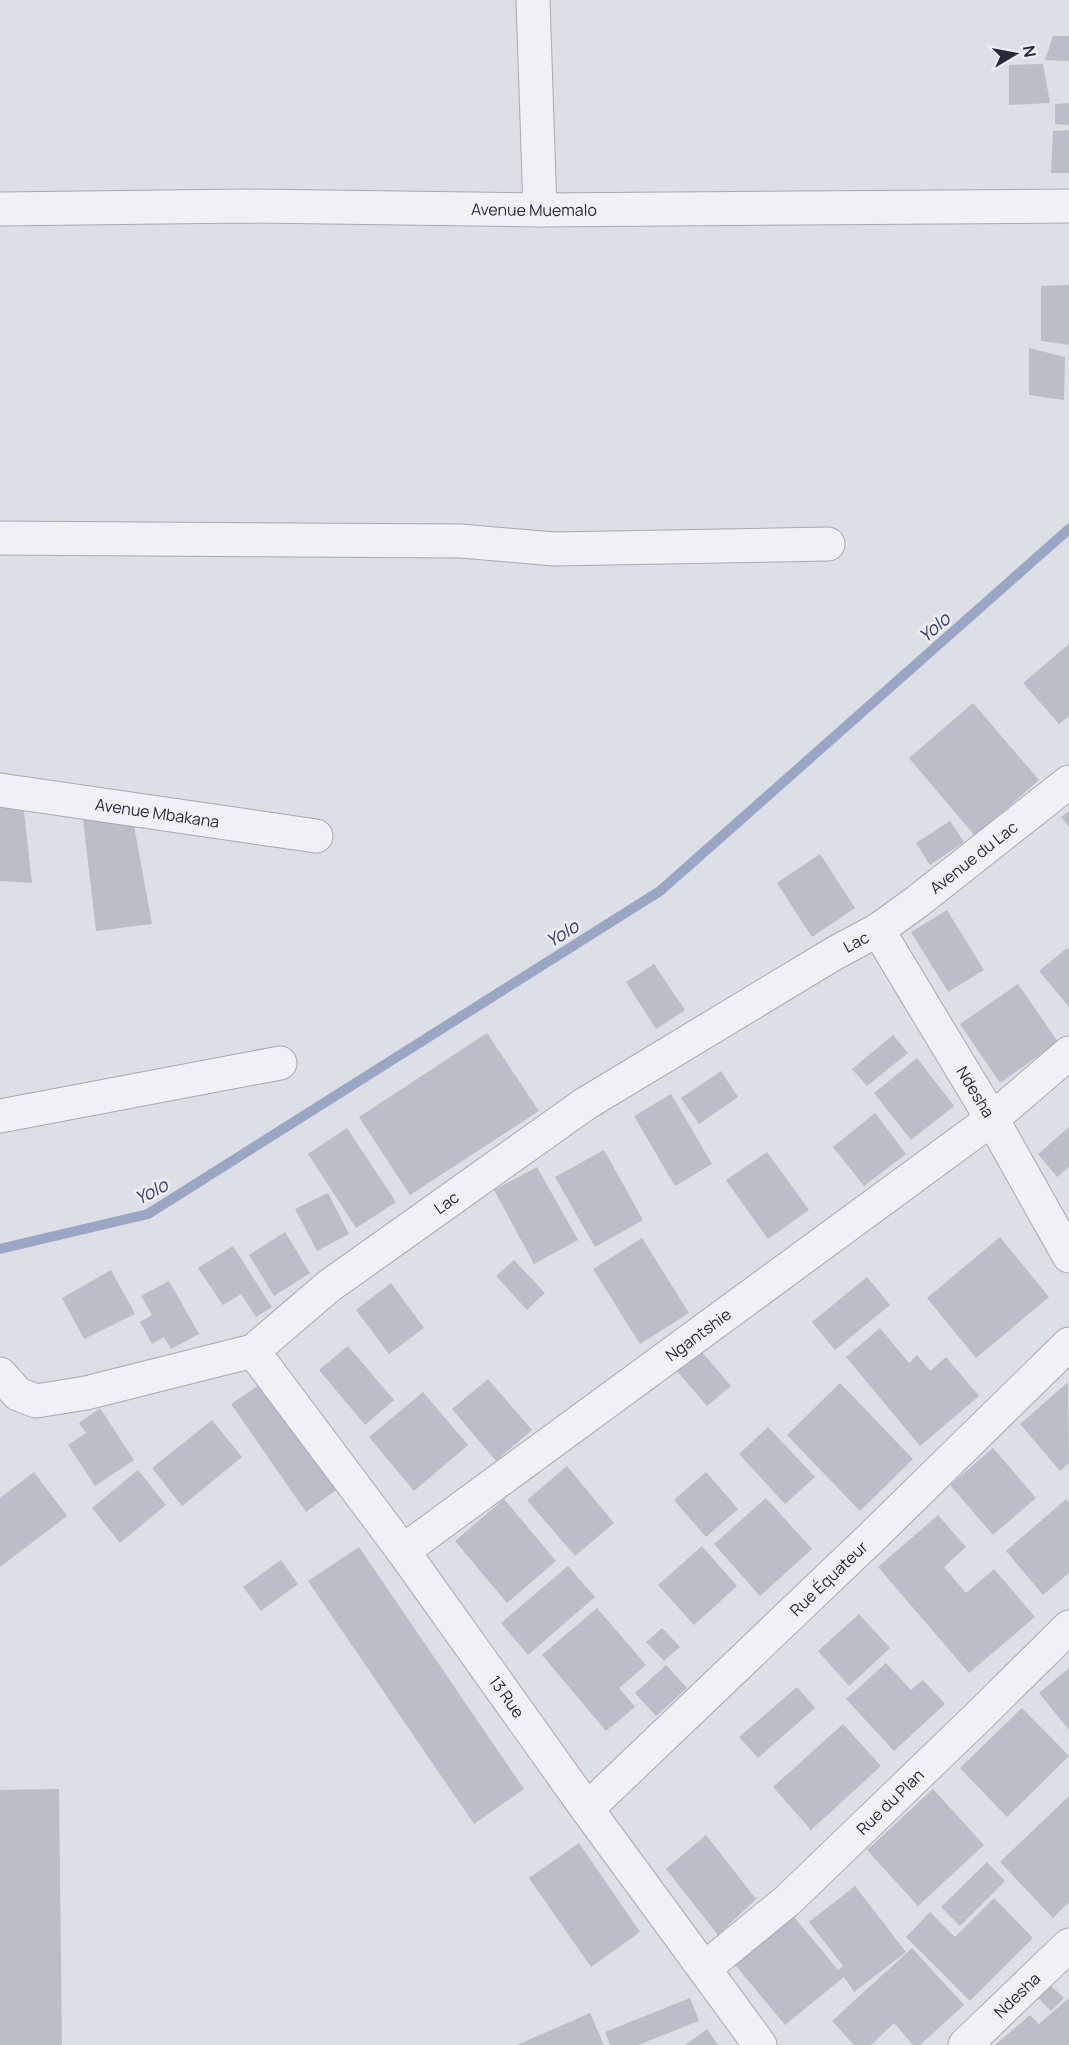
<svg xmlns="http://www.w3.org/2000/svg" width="1069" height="2045" font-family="Manrope,sans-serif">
  <rect width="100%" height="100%" fill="#dddfe6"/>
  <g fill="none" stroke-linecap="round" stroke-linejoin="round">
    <path stroke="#9ba5c4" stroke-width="10" d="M0 1249 148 1214 660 891 1069 529"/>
  </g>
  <path fill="#bbbdc8" d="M1053 36H1069V61L1045 60Z
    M1043 64 1050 103 1009 105V65Z
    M1069 103V125L1055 124V104Z
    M1069 130V173H1051L1053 131Z
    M1069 285V345L1041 341V286Z
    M1029 348 1065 357 1064 400 1029 395Z
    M1069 644V716L1059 724 1023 683Z
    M973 703 1039 780 975 836 909 758Z
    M0 790 22 793 32 883 0 881Z
    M81 802 131 809 152 924 96 931Z
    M1069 811V827L1061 817Z
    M950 821 964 842 930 865 916 843Z
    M820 854 855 908 812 937 777 883Z
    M947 910 984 970 948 992 911 932Z
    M1067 948 1069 950V1007L1039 971Z
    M654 964 685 1010 656 1029 626 982Z
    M1018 984 1058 1042 1000 1083 960 1024Z
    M487 1033 539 1111 410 1195 359 1117Z
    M893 1035 908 1053 867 1086 852 1069Z
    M917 1058 954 1106 911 1140 874 1093Z
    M721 1071 738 1097 699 1124 681 1098Z
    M671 1094 712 1164 675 1186 634 1116Z
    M875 1113 906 1154 864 1186 833 1147Z
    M1069 1127V1167L1057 1177 1038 1154Z
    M347 1128 396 1202 356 1228 308 1154Z
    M604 1150 643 1220 595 1247 555 1177Z
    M767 1152 809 1210 768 1239 726 1180Z
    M537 1167 578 1240 534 1264 494 1190Z
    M328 1193 349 1234 317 1251 295 1209Z
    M285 1232 310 1273 274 1296 249 1255Z
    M1000 1237 1049 1297 976 1358 927 1298Z
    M642 1238 689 1313 640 1344 593 1269Z
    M233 1246 272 1307 256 1317 241 1294 223 1305 198 1268Z
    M514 1260 545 1293 527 1310 496 1276Z
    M111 1270 135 1314 84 1339 62 1298Z
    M867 1277 890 1305 835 1350 812 1322Z
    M169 1281 199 1334 171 1349 164 1337 152 1344 140 1322 152 1315 141 1296Z
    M391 1283 424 1328 389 1354 356 1310Z
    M880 1328 909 1363 917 1355 930 1371 946 1357 979 1396 920 1446 846 1357Z
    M348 1346 394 1400 365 1425 319 1370Z
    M701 1351 731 1386 707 1406 677 1371Z
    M488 1379 532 1430 496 1461 452 1409Z
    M1068 1382 1069 1463 1060 1471 1020 1424Z
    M262 1383 336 1490 306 1512 231 1404Z
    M840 1383 913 1459 860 1511 787 1435Z
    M423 1392 468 1445 414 1491 369 1437Z
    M100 1408 134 1460 95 1486 68 1445 86 1433 79 1423Z
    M212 1420 242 1457 182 1506 152 1468Z
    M768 1427 815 1477 785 1504 739 1454Z
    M993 1448 1036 1498 993 1535 950 1485Z
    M567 1466 614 1523 575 1556 527 1500Z
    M138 1470 166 1505 120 1543 92 1508Z
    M34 1472 67 1516 0 1567V1498Z
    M706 1472 738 1509 706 1537 674 1500Z
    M766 1498 812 1549 760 1596 714 1544Z
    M504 1499 556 1561 507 1603 455 1541Z
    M1066 1499 1069 1503V1573L1043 1595 1006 1551Z
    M938 1515 966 1547 944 1567 966 1593 994 1569 1035 1617 969 1673 878 1567Z
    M702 1546 737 1586 694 1625 658 1585Z
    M359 1547 524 1789 474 1824 308 1581Z
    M281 1560 298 1584 261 1611 243 1587Z
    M568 1566 595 1597 528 1655 501 1623Z
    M597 1608 646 1665 619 1688 635 1707 606 1731 542 1655Z
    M859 1614 890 1648 849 1686 818 1651Z
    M662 1628 680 1647 664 1661 646 1642Z
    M886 1663 911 1690 923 1680 945 1704 894 1751 846 1699Z
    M666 1665 687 1688 656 1716 635 1693Z
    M1069 1668V1730L1039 1693Z
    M797 1687 815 1708 758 1758 739 1737Z
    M1022 1708 1069 1756 1007 1817 960 1768Z
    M843 1724 881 1766 811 1830 773 1787Z
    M59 1789 62 2045H0V1790Z
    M933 1789 984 1845 918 1906 867 1850Z
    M1069 1796V1902L1053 1918 1000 1862Z
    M706 1835 756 1899 718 1935 666 1869Z
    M579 1843 640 1932 591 1967 529 1878Z
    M987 1862 1005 1881 960 1926 941 1907Z
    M855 1886 906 1952 854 1992 844 1977 785 2025 731 1960 790 1912 838 1970 843 1966 809 1922Z
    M994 1898 1033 1938 970 2001 906 1937 930 1912 955 1937Z
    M912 1948 964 2005 920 2045H913L894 2023 871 2045H854L832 2021Z
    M1049 1984 1064 1998 1051 2011 1037 1997Z
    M690 1998 699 2021 638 2045H610L605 2032Z
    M1069 1998V2045H995L1030 2015 1039 2024Z
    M590 2013 604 2045H517Z
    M707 2029 718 2045H685Z"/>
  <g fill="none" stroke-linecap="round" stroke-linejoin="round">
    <defs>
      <g id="minor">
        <path d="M533 0 540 210"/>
        <path id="s1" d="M0 209 246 206 540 210 1069 206"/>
        <path d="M0 538 461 541 554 549 828 544"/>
        <path id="s2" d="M0 790 316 836"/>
        <path id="s3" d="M878 930 992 1119 1069 1256"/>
        <path d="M0 1116 280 1063"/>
        <path id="s4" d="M253 1351 403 1551 587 1809 760 2045"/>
        <path id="s5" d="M0 1374 18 1394 36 1401 86 1393 253 1351 329 1286 585 1104 835 953 878 930 918 901 1069 782"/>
        <path id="s6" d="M403 1551 992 1119 1069 1053"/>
        <path id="s7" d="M587 1809 874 1535 1069 1344"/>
        <path id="s8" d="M705 1968 788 1900 980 1715 1069 1627"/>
        <path id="s9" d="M965 2045 1069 1945"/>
      </g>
    </defs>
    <use href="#minor" stroke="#a7a9b3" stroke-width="35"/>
    <use href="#minor" stroke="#f0f0f5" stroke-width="33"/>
  </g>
  <g text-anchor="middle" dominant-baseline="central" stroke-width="5" stroke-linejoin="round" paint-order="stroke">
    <g font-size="16" fill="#282a3b" stroke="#eceef4">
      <text stroke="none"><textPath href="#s1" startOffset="534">Avenue Muemalo</textPath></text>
      <text stroke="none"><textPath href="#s2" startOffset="159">Avenue Mbakana</textPath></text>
      <text stroke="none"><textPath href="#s5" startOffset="1144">Avenue du Lac</textPath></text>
      <text stroke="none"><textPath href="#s5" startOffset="999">Lac</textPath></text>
      <text stroke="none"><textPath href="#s3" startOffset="189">Ndesha</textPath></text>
      <text stroke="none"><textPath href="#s5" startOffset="513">Lac</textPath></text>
      <text stroke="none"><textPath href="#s6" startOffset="366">Ngantshie</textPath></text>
      <text stroke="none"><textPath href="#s7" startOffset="334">Rue Équateur</textPath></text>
      <text stroke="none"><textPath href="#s4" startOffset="429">13 Rue</textPath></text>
      <text stroke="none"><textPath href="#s8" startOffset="249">Rue du Plan</textPath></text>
      <text stroke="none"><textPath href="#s9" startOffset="72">Ndesha</textPath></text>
    </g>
    <g font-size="18" font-style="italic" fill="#35416c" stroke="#eceef4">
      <text transform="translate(934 627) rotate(-41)">Yolo</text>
      <text transform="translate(562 933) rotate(-32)">Yolo</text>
      <text transform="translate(151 1191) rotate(-28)">Yolo</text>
    </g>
  </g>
  <g transform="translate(1015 54) rotate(80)" stroke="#eceef4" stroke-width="4.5" paint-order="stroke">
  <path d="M0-4.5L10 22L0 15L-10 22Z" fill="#282a3b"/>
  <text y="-9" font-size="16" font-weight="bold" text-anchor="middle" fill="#282a3b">N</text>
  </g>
</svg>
